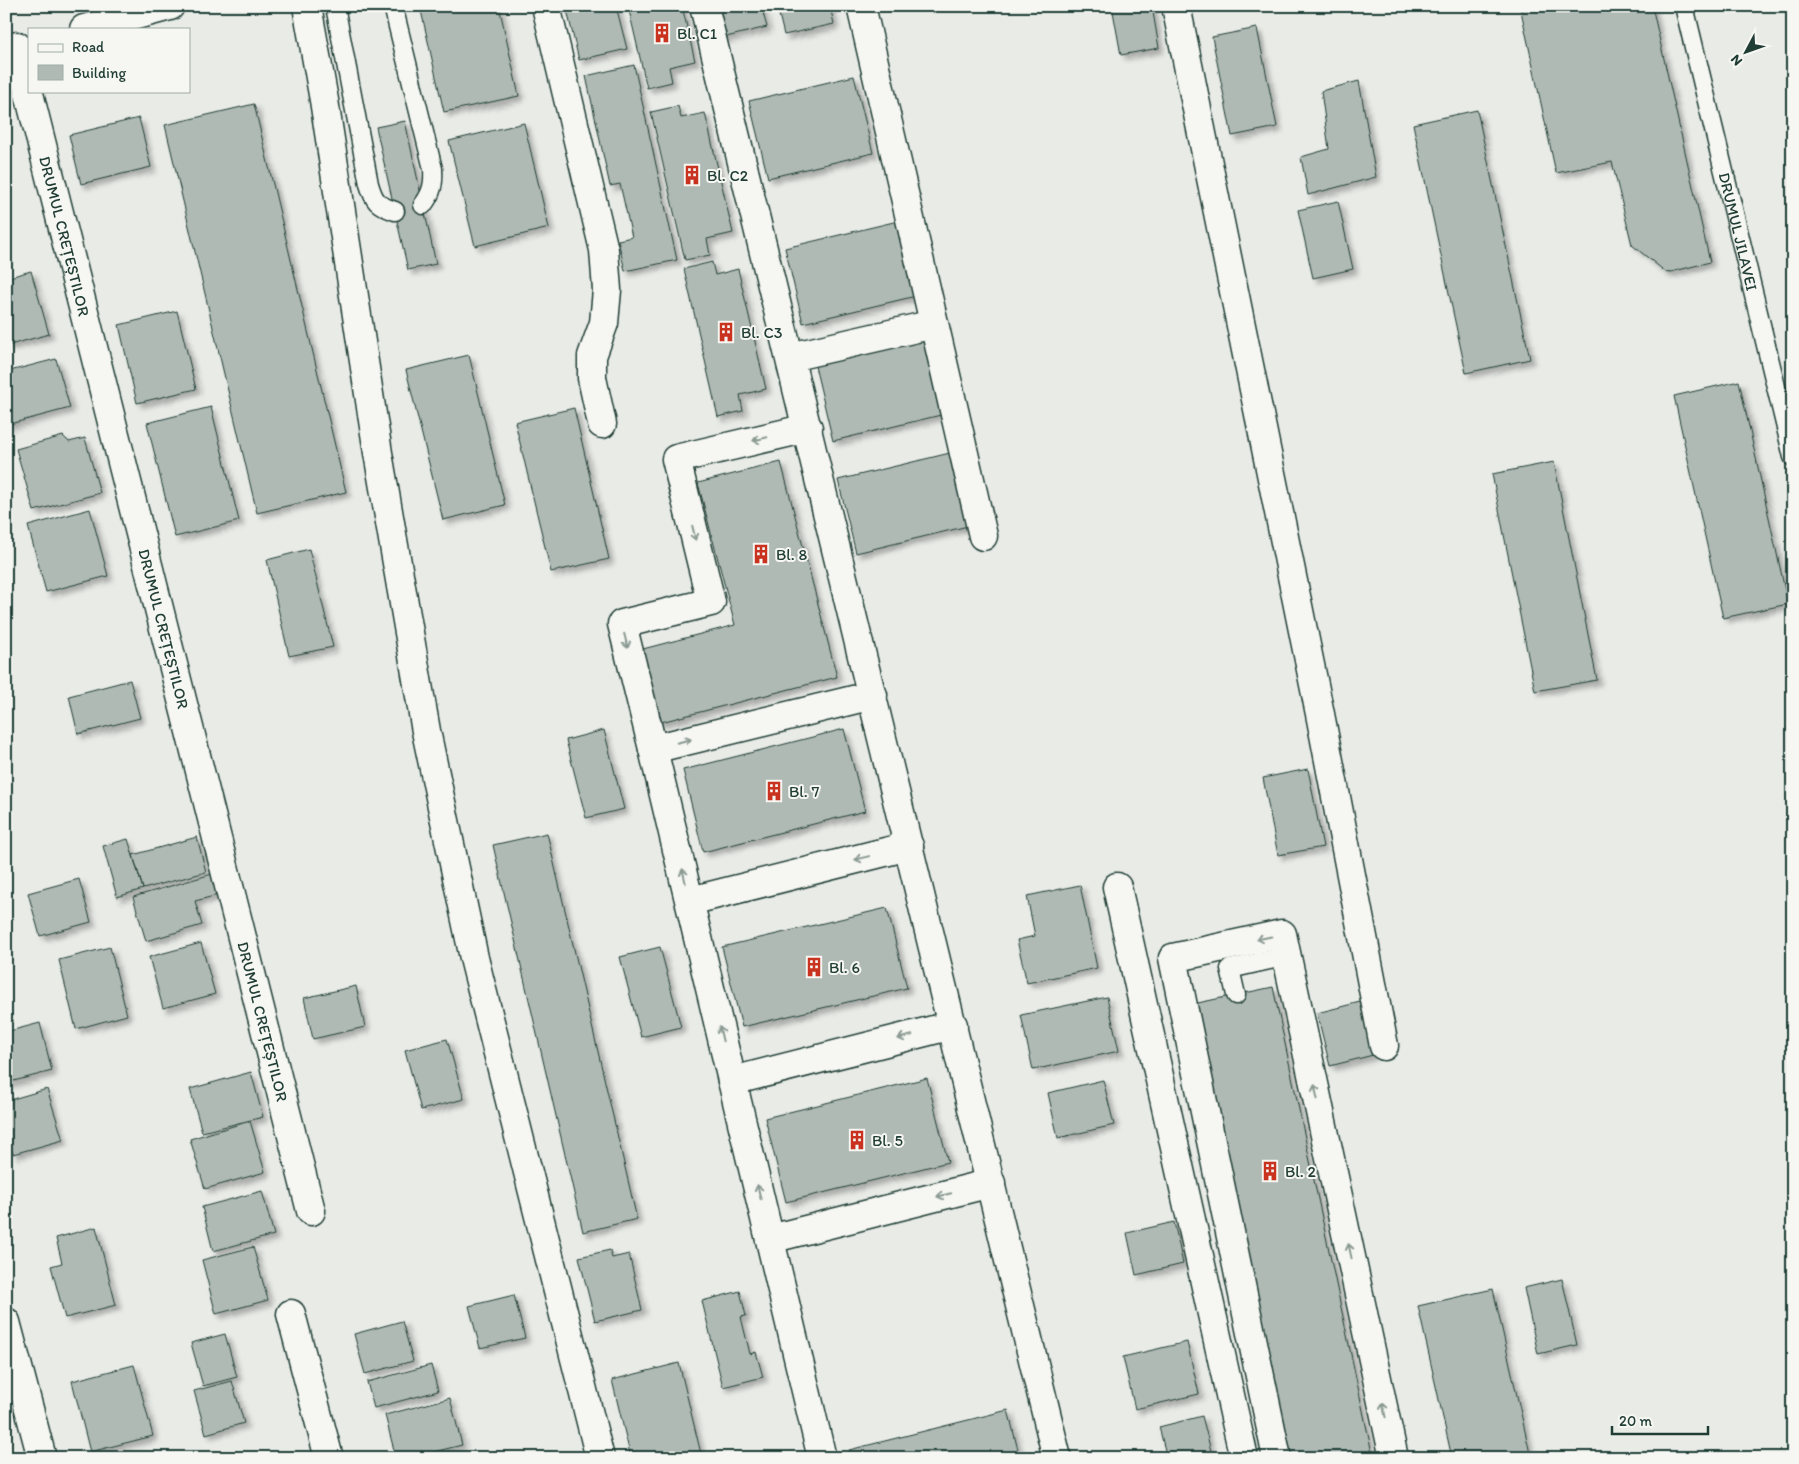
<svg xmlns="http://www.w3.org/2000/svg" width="1799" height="1464" font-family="Itim,sans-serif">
  <defs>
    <filter id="shadow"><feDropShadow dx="4.5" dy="4.5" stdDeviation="2.5" flood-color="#0004"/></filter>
  </defs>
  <rect width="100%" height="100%" fill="#e9ebe7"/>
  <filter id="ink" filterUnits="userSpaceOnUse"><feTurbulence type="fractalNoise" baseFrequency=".02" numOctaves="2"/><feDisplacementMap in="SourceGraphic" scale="10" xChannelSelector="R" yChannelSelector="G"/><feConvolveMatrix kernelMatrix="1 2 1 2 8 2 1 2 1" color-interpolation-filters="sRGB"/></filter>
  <g filter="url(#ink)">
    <path fill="#b0bab5" stroke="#1f3d34" filter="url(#shadow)" d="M420 6H499L519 96 444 112Z
      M566 6H616L627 49 579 60Z
      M628 6H682L695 61 669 67 672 82 647 88Z
      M709 6H761L767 27 718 39Z
      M777 6H830L834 24 784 35Z
      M1112 6H1152L1159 48 1121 55Z
      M1520 6H1652L1710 262 1667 273 1632 245 1612 162 1556 173Z
      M1257 28 1277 127 1232 136 1212 37Z
      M634 65 677 260 625 271 618 240 632 237 620 184 610 186 586 76Z
      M854 76 873 153 768 178 749 101Z
      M1359 81 1376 177 1308 195 1301 157 1329 149 1321 91Z
      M254 104 346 492 257 513 165 125Z
      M678 106 681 118 705 113 733 233 707 239 710 255 685 260 651 112Z
      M1477 110 1530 359 1466 373 1413 124Z
      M139 118 151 167 81 184 69 135Z
      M405 121 436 264 408 270 376 127Z
      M524 123 549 228 475 246 449 141Z
      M1338 201 1353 269 1313 278 1298 210Z
      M898 221 916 296 803 323 785 248Z
      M712 262 715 275 738 269 766 389 740 395 743 411 718 417 684 269Z
      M31 271 49 334 6 346V278Z
      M177 311 196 389 137 403 119 325Z
      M927 339 945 414 833 441 815 366Z
      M469 355 505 505 443 520 406 370Z
      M56 359 70 408 6 425V372Z
      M1739 381 1788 604 1723 618 1674 396Z
      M211 407 239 521 175 537 147 423Z
      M574 408 609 559 551 572 515 422Z
      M63 436 69 442 85 438 100 493 34 511 16 449Z
      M950 453 968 526 856 553 838 480Z
      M781 462 837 677 657 723 639 650 735 625 698 483Z
      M1554 462 1597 680 1535 691 1492 474Z
      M90 509 108 576 46 592 28 526Z
      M309 549 333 647 289 656 267 560Z
      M130 680 140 718 78 734 69 696Z
      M844 729 865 811 703 852 683 770Z
      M604 730 624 809 586 818 566 740Z
      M1308 769 1323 847 1278 855 1263 778Z
      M547 833 637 1219 583 1232 493 845Z
      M197 837 206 872 143 889 133 855Z
      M128 839 143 889 117 897 103 846Z
      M212 874 218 895 195 901 202 925 146 941 133 897Z
      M79 879 91 922 40 936 28 893Z
      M1080 885 1097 968 1027 983 1017 940 1035 936 1027 896Z
      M887 908 907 988 742 1027 722 947Z
      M201 943 215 994 163 1008 149 957Z
      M110 947 127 1015 76 1029 59 960Z
      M660 947 681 1027 641 1037 620 957Z
      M356 986 365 1027 313 1039 304 998Z
      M1273 987 1373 1458H1290L1193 1004Z
      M1107 997 1119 1051 1033 1070 1021 1015Z
      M1360 1002 1373 1055 1330 1066 1317 1013Z
      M40 1023 52 1071 6 1083V1032Z
      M447 1039 464 1099 421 1110 405 1050Z
      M251 1072 263 1117 202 1132 190 1089Z
      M927 1078 948 1162 786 1202 765 1118Z
      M1103 1080 1114 1125 1058 1138 1048 1093Z
      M47 1089 63 1140 13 1154 6 1131V1101Z
      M250 1121 265 1172 205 1189 190 1139Z
      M262 1191 274 1235 213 1251 202 1207Z
      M1174 1222 1183 1264 1136 1275 1127 1233Z
      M96 1227 116 1305 65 1318 51 1266 62 1263 56 1238Z
      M253 1247 268 1300 216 1314 202 1260Z
      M610 1250 612 1258 629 1254 642 1310 595 1321 579 1257Z
      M1562 1279 1577 1345 1538 1354 1524 1288Z
      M1493 1289 1531 1458H1452L1418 1306Z
      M740 1291 746 1316 741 1317 750 1354 756 1352 763 1377 723 1387 702 1301Z
      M514 1295 525 1338 480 1348 469 1306Z
      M402 1321 413 1361 365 1374 354 1334Z
      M225 1334 237 1377 203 1386 191 1343Z
      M1187 1342 1199 1394 1135 1409 1123 1357Z
      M679 1363 702 1458H631L612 1380Z
      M134 1365 153 1436 90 1452 72 1381Z
      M431 1365 438 1391 374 1408 367 1382Z
      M232 1381 244 1423 206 1434 194 1391Z
      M450 1398 462 1445 409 1458H396L385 1415Z
      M1008 1410 1020 1458H851L849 1450Z
      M1202 1416 1212 1455 1203 1458H1167L1159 1427Z"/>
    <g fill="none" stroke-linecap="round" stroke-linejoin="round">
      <defs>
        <g id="lane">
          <path d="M335 6 369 184C374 201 377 205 395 211"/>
          <path d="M393 6 433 169C434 184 432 193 423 205"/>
          <path id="s1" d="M1684 6 1793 457"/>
          <path d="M1236 995 1230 969 1287 956"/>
        </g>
        <g id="street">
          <path d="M307 6 324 100 378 453 426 731 474 958 600 1458"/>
          <path d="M546 6 604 250 607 290 604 323 592 356V378L602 424"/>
          <path d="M704 6 1057 1458"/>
          <path d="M861 6 983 536"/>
          <path d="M1176 6 1320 714 1384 1046"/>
          <path d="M84 29 170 6"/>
          <path id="s2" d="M17 46 311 1211"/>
          <path d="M790 357 934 324"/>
          <path d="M653 749 622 624 711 602 676 459 808 428"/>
          <path d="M1117 887 1244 1458"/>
          <path d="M690 901 909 846"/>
          <path d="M732 1081 953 1025"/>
          <path d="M770 1239 991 1183"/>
          <path d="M291 1314 329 1458"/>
          <path d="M6 1322 42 1458"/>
          <path d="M822 1458 653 749 873 695"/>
          <path d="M1277 1458 1173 958 1282 934 1394 1458"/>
        </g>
      </defs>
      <use href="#lane" stroke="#1f3d34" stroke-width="21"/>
      <use href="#street" stroke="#1f3d34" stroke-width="31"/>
      <use href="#lane" stroke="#f6f6f2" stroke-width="18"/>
      <use href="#street" stroke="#f6f6f2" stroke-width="28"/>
    </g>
    <defs><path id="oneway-shaft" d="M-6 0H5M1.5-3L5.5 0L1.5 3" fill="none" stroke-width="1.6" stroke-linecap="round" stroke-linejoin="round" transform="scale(1.25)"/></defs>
    <g stroke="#8a9a93">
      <use href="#oneway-shaft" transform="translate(760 439) rotate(167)"/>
      <use href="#oneway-shaft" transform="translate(694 533) rotate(76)"/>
      <use href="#oneway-shaft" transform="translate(626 641) rotate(76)"/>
      <use href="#oneway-shaft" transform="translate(684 741) rotate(-14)"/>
      <use href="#oneway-shaft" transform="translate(862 858) rotate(166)"/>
      <use href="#oneway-shaft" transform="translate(684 876) rotate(-103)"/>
      <use href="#oneway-shaft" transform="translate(1264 938) rotate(168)"/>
      <use href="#oneway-shaft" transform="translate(721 1034) rotate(-103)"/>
      <use href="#oneway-shaft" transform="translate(905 1037) rotate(166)"/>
      <use href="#oneway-shaft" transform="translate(1316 1092) rotate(-102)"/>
      <use href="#oneway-shaft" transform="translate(759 1192) rotate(-103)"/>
      <use href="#oneway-shaft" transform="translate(944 1195) rotate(166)"/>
      <use href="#oneway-shaft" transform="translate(1350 1251) rotate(-102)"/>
      <use href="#oneway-shaft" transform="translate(1384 1410) rotate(-102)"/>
    </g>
  </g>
  <defs>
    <symbol id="building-bare" viewBox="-9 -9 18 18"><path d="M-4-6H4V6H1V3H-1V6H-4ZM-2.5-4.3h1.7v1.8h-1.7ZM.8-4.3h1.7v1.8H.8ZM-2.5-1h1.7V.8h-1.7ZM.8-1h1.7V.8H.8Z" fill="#c8321e" stroke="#f6f6f2" stroke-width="2.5" paint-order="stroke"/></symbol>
  </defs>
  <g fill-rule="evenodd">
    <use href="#building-bare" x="648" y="19" width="28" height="28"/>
    <use href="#building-bare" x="678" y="161" width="28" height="28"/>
    <use href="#building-bare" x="712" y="318" width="28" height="28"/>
    <use href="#building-bare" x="747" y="540" width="28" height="28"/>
    <use href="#building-bare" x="760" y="777" width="28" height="28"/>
    <use href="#building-bare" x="800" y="953" width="28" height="28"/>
    <use href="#building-bare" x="843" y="1126" width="28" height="28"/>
    <use href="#building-bare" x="1256" y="1157" width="28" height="28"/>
  </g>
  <g text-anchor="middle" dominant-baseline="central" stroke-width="4" stroke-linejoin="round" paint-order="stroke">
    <g font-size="16" fill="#1f3d34" stroke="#f6f6f2" text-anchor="start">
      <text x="677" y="33">Bl. C1</text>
      <text x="707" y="175">Bl. C2</text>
      <text x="741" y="332">Bl. C3</text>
      <text x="776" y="554">Bl. 8</text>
      <text x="789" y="791">Bl. 7</text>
      <text x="829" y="967">Bl. 6</text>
      <text x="872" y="1140">Bl. 5</text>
      <text x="1285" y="1171">Bl. 2</text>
    </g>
    <g font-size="16" fill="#1f3d34" stroke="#f6f6f2">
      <text stroke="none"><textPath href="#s1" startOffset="232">DRUMUL JILAVEI</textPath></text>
      <text stroke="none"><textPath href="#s2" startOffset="196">DRUMUL CREȚEȘTILOR</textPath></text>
      <text stroke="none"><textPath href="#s2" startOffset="601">DRUMUL CREȚEȘTILOR</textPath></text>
      <text stroke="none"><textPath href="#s2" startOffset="1006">DRUMUL CREȚEȘTILOR</textPath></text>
    </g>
  </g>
  <rect width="1799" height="1464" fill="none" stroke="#f6f6f2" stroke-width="25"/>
  <rect x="12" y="12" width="1774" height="1439" fill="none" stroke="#1f3d34" stroke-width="2" filter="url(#ink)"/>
  <rect x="28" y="28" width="162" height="65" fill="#f6f6f2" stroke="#a0aca6"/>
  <rect x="38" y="44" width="25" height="8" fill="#f6f6f2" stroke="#a0aca6"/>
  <text x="72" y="52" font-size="15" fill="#1f3d34">Road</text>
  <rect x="38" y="65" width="25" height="15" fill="#b0bab5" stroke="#a0aca6"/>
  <text x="72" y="78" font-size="15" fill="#1f3d34">Building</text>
  <g transform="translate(1746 52) rotate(229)" stroke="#f6f6f2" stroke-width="4" paint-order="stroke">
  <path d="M0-4L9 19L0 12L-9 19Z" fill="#1f3d34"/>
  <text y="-8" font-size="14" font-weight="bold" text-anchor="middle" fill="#1f3d34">N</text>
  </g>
  <path d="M1612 1426v8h96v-8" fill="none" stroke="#1f3d34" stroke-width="2.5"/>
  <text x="1619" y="1426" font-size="15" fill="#1f3d34" stroke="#f6f6f2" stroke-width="4" paint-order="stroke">20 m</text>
</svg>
